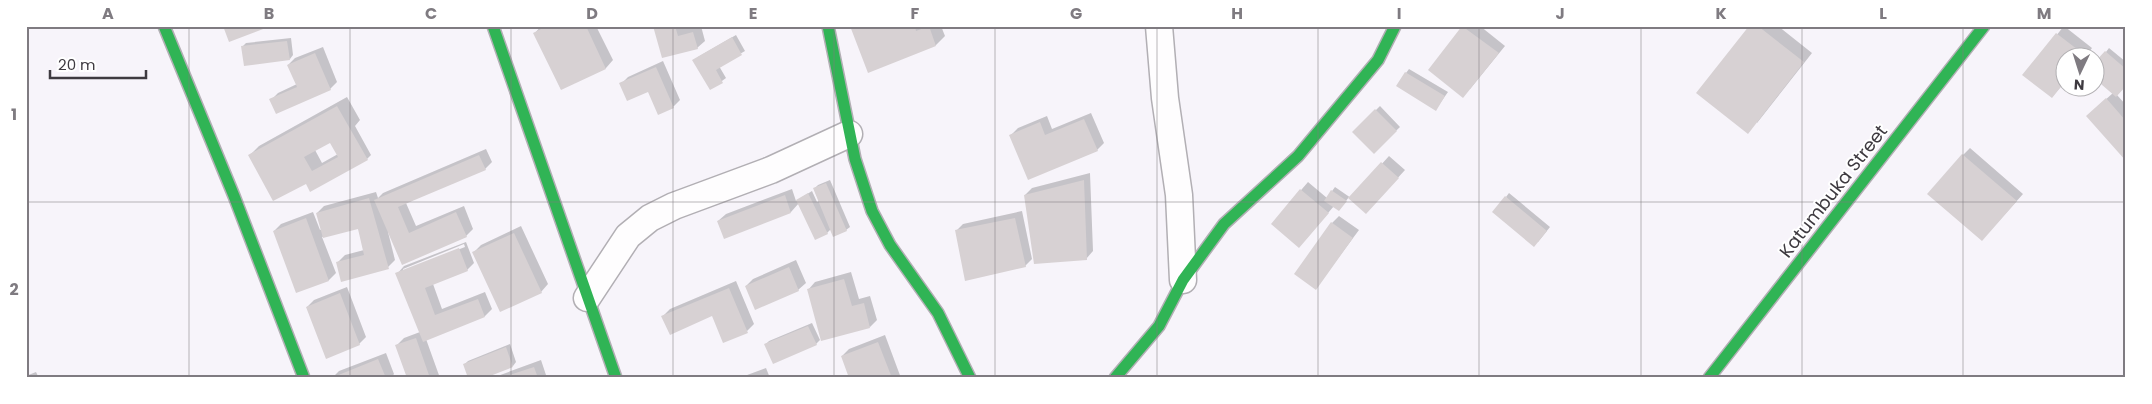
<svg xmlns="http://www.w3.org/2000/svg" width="2152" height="404" font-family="Poppins,sans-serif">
  <rect width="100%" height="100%" fill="#f7f4fa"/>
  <path fill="#0003" fill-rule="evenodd" d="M541 26H596L613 60 606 68 561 89 535 33Z
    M655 26H684L685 29 701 26 705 41 697 48Z
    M851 26H941L945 36 936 45 869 71Z
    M1464 26H1480L1505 46 1470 89 1430 69Z
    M1750 26H1778L1812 53 1757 123Z
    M2064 26 2092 48 2085 58H2064V83L2052 97 2024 75Z
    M736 35 745 51 719 66 726 78 711 89 698 57Z
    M291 38 293 55 290 59 242 47 246 43Z
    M323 47 337 82 330 89 271 100 278 93 297 84 288 65 295 58Z
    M2109 48 2126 62V85L2117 95 2126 105V158L2095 109 2113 93 2106 52Z
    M663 61 680 100 673 107 649 91 621 84 628 77Z
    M1409 69 1448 92 1436 109 1406 73Z
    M347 97 360 120 355 126 371 155 367 159 306 182 249 156 259 146ZM335 139 338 154 322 163 315 150Z
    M1380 106 1400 127 1374 152 1354 132Z
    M1091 113 1104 143 1097 150 1011 135 1018 128 1047 116 1052 129Z
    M1970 148 2023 194 1989 232 1963 155Z
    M486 149 492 162 485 169 406 203 416 226 464 206 473 229 466 236 403 263 389 232H388L395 260 388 267 337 263 345 255 364 250 358 227 322 237 336 273 329 280 297 291 274 231 281 224 313 212 320 230 322 229 317 213 324 206 376 192 378 198 383 193Z
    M1389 156 1405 170 1373 205 1349 197 1339 210 1334 206 1306 239 1272 224 1308 182 1327 198 1335 187 1351 198Z
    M1090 173 1093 251 1086 259 1025 195 1032 188Z
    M830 180 850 227 846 230 831 229 827 233 799 203 791 212 718 221 726 214 792 189 796 201 812 191 817 202 819 201 814 189 818 185Z
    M1509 193 1550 227 1538 242 1506 197Z
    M1022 211 1032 259 1025 266 956 231 963 224Z
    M1339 216 1359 230 1316 288 1332 223Z
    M521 226 548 284 541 292 474 252 481 245Z
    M466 242 474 263 467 270 433 284 442 309 485 292 492 309 485 316 426 339 440 378H409L397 345 404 338 420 332 397 274 404 266ZM464 244 465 247 403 271V269Z
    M796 260 806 283 798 290 746 286 753 279Z
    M851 272 859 299 870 296 877 320 870 327 808 290 815 282Z
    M736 281 754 324 747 331 713 315 663 316 670 309Z
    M347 287 366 337 359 344 307 307 314 300Z
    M812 323 820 340 816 344 765 345 769 341Z
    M885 335 901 378H850L842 356 849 349Z
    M510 344 516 362 513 366 482 378 464 365 468 361Z
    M386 353 394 374 391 378H332L339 371Z
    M541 360 547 378H492Z
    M766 368 770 378H739Z
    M36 372 39 378H26V376Z"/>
  <path fill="#d7d1d3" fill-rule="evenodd" d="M223 26H271L229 42Z
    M547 26H586L606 69 561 90 533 33Z
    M653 26H675L678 36 693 32 698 49 662 58Z
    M850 26H915L916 31 929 26 936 46 868 73Z
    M1462 26 1499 53 1463 98 1428 70Z
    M1749 26H1758L1804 62 1748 134 1696 93Z
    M2056 33 2086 56 2064 58V83L2052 98 2022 75Z
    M732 37 742 55 716 70 723 83 710 90 692 60Z
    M287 41 290 60 244 66 241 46Z
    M2105 51 2126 69V86L2116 97 2094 78V63Z
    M315 53 331 90 276 114 269 99 297 87 287 65Z
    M656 67 674 108 658 115 648 92 627 101 619 83Z
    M1405 72 1445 96 1436 111 1396 86Z
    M2106 98 2126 121V161L2086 116Z
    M337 106 368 160 310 192 306 184 273 201 248 155ZM330 143 338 157 312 171 304 157Z
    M1375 109 1397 131 1374 154 1352 132Z
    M1084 119 1098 151 1028 180 1009 135 1040 122 1045 135Z
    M1962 154 2017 201 1982 241 1927 194Z
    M479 155 486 170 398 207 409 233 456 212 467 237 402 265 374 200Z
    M1381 162 1399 178 1366 214 1348 198Z
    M1084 180 1087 260 1034 264 1024 195Z
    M826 183 847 231 833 237 813 188Z
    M1300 189 1329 213 1299 248 1271 224Z
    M1331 190 1347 201 1339 211 1324 201Z
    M808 193 828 234 815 240 796 200Z
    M785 195 791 213 724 239 717 221Z
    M1505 196 1547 231 1534 247 1492 212Z
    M369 198 389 269 341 282 336 262 364 255 358 229 323 238 316 213Z
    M306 218 329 281 296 293 273 231Z
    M1015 218 1026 267 965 281 955 230Z
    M1331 222 1353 238 1316 290 1294 274Z
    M514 233 542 293 500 312 472 252Z
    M459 248 468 271 425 288 435 315 478 299 485 317 423 342 395 273Z
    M789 267 799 291 755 310 745 286Z
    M844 279 852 306 864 303 870 328 821 341 807 289Z
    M729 288 748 333 723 343 712 316 670 335 661 316Z
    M340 293 360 345 326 359 306 307Z
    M808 326 817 345 773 364 764 344Z
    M416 338 430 378H407L395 345Z
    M878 342 892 378H849L841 356Z
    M506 347 513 367 485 378H468L463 364Z
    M378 359 386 378H331Z
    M534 367 538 378H503V377Z"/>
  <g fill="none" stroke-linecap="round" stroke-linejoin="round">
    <defs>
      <path id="street" d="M1159 26 1165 98 1179 195 1183 280
        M587 298 628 236 650 218 674 206 771 170 849 134"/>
      <path id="fast" d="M164 26 234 196 304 378
        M493 26 616 378
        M828 26 855 159 872 211 890 245 938 313 970 378
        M1115 378 1159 326 1183 280 1224 224 1298 156 1378 60 1395 26
        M1709 378 1984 26"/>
    </defs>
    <use href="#street" stroke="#b2afb4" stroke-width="29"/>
    <use href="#fast" stroke="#b2afb4" stroke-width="14"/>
    <use href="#street" stroke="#fefdfe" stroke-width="26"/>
    <use href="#fast" stroke="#30b455" stroke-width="11"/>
  </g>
  <path fill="none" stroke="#7f7b81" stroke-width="1" stroke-opacity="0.55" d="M189 26V378M350 26V378M511 26V378M673 26V378M834 26V378M995 26V378M1157 26V378M1318 26V378M1479 26V378M1641 26V378M1802 26V378M1963 26V378M26 202H2126"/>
  <g text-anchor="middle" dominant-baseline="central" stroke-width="4" stroke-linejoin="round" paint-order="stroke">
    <g font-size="18" fill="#3e3a40" stroke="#fff">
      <text transform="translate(1833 191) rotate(-52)">Katumbuka Street</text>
    </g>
  </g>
  <rect width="2152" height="404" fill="none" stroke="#ffffff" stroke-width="55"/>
  <g transform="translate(2080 72) rotate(184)"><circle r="24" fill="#ffffff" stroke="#b2b0b3"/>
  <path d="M0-4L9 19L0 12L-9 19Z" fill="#7f7b81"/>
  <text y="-8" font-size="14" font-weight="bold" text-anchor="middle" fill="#3e3a40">N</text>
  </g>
  <path d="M50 70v8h96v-8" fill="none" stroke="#3e3a40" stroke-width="2.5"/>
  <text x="58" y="70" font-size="15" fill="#3e3a40" stroke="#ffffff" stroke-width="4" paint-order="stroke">20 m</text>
  <rect x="28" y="28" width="2096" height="348" fill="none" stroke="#7f7b81" stroke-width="2"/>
  <g font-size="16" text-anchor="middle" font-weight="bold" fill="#7f7b81">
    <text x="108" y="19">A</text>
    <text x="269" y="19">B</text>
    <text x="431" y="19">C</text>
    <text x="592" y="19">D</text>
    <text x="753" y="19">E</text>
    <text x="915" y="19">F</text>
    <text x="1076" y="19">G</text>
    <text x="1237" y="19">H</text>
    <text x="1399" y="19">I</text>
    <text x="1560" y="19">J</text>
    <text x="1721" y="19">K</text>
    <text x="1883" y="19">L</text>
    <text x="2044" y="19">M</text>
    <text x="14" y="120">1</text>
    <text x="14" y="295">2</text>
  </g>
</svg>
